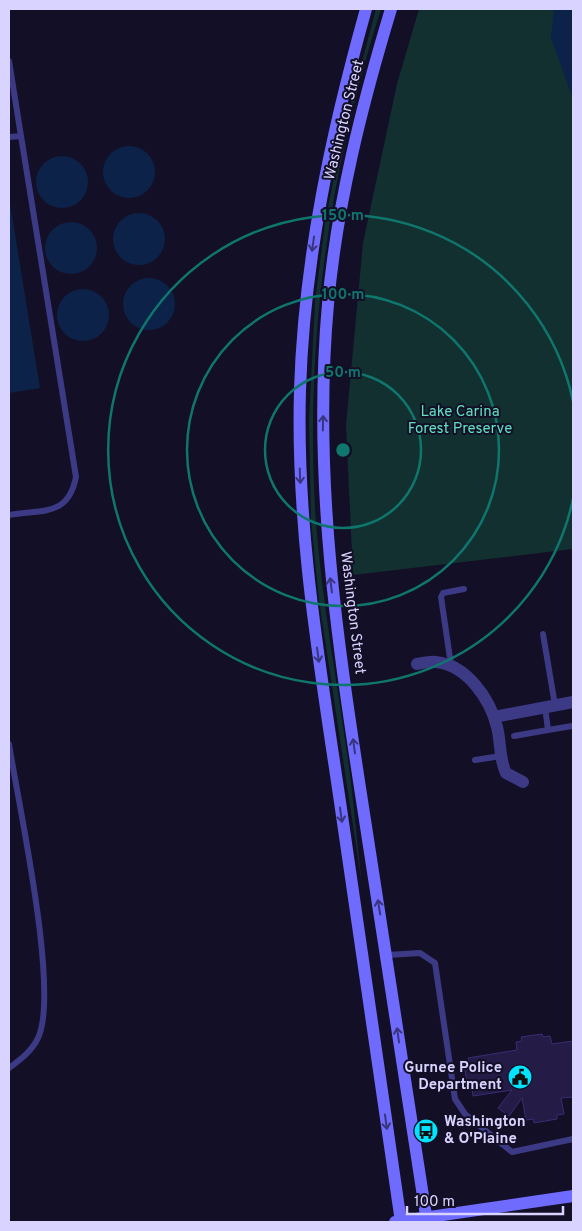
<svg xmlns="http://www.w3.org/2000/svg" width="582" height="1231" font-family="Overpass,sans-serif">
  <rect width="100%" height="100%" fill="#130f26"/>
  <path fill="#12302f" d="M376 9H381C328 174 304 349 316 523 323 611 340 696 351 783 355 817 358 851 362 885L319 600 311 520 309 421 315 302 325 223 341 141Z
    M419 9H573V549L353 575 346 425 363 243 397 84Z"/>
  <path fill="#0c2248" d="M554 9H573V99L551 38Z
    M103 172a26 26 0 1 1 52 0a26 26 0 1 1-52 0Z
    M36 182a26 26 0 1 1 52 0a26 26 0 1 1-52 0Z
    M9 197 40 388 9 393Z
    M113 239a26 26 0 1 1 52 0a26 26 0 1 1-52 0Z
    M45 248a26 26 0 1 1 52 0a26 26 0 1 1-52 0Z
    M123 304a26 26 0 1 1 52 0a26 26 0 1 1-52 0Z
    M57 315a26 26 0 1 1 52 0a26 26 0 1 1-52 0Z"/>
  <path fill="#241b47" stroke="#3b2d73" d="M542 1034 543 1037 550 1036 552 1044 573 1041V1097L561 1098 564 1114 557 1115V1119L534 1123 533 1119 526 1120 522 1098 509 1116 498 1108 512 1090 473 1096 472 1090 468 1089 464 1065H469L468 1058 517 1050 516 1042 522 1041 521 1037Z"/>
  <g fill="none" stroke-linecap="round" stroke-linejoin="round">
    <path stroke="#3d3a85" stroke-width="6" d="M9 61 21 136
      M9 137 21 136 76 477C68 517 43 509 9 515
      M543 634 555 705
      M451 665 441 597 443 593 464 589
      M545 707 548 730 572 726
      M514 736 548 730
      M9 744C18 802 60 992 38 1038 32 1051 20 1060 9 1068
      M475 760 501 756
      M387 955 420 953 435 963 455 1099 465 1114 512 1152 573 1139"/>
    <path stroke="#3d3a85" stroke-width="12" d="M417 664C423 663 430 661 436 662 467 665 490 699 497 727 501 742 499 759 506 773L523 782
      M494 717 573 702"/>
    <path stroke="#6f6bff" stroke-width="12" d="M366 9C331 134 304 260 300 390 296 528 319 660 339 795 360 937 380 1080 401 1222
      M391 9C362 105 337 203 328 304 312 480 338 646 365 820 386 954 407 1088 427 1222
      M395 1222 573 1196"/>
  </g>
  <defs><path id="oneway-shaft" d="M-6 0H5M1.5-3L5.5 0L1.5 3" fill="none" stroke-width="1.6" stroke-linecap="round" stroke-linejoin="round" transform="scale(1.25)"/></defs>
  <g stroke="#38347d">
    <use href="#oneway-shaft" transform="translate(313 244) rotate(98)"/>
    <use href="#oneway-shaft" transform="translate(323 423) rotate(-89)"/>
    <use href="#oneway-shaft" transform="translate(300 476) rotate(88)"/>
    <use href="#oneway-shaft" transform="translate(331 585) rotate(-97)"/>
    <use href="#oneway-shaft" transform="translate(318 655) rotate(82)"/>
    <use href="#oneway-shaft" transform="translate(354 746) rotate(-98)"/>
    <use href="#oneway-shaft" transform="translate(341 815) rotate(82)"/>
    <use href="#oneway-shaft" transform="translate(379 907) rotate(-99)"/>
    <use href="#oneway-shaft" transform="translate(398 1035) rotate(-98)"/>
    <use href="#oneway-shaft" transform="translate(386 1122) rotate(82)"/>
  </g>
  <g fill="none" stroke="#0f766e" stroke-width="2.5">
    <circle cx="343" cy="450" r="78"/>
    <circle cx="343" cy="450" r="156"/>
    <path d="M573 499A235 235 0 1 1 573 401"/>
  </g>
  <defs>
    <symbol id="civic-disc" viewBox="-11 -11 22 22"><circle r="9.5" fill="#00e5ff" stroke="#130f26"/><path d="M-.6-6.5H3V-4.5H.6V-3L4-1V1h2V6H-6V1h2V-1L-.6-3ZM-1.2 2.5V6h2.4V2.5Z" fill="#111"/></symbol>
    <symbol id="bus-disc" viewBox="-11 -11 22 22"><circle r="9.5" fill="#00e5ff" stroke="#130f26"/><path d="M-5-6H5V4H4V6H2V4H-2V6H-4V4H-5ZM-3.5-4V0h7V-4ZM-3.5 1.2v1.5H-2V1.2ZM2 1.2v1.5H3.5V1.2Z" fill="#111"/></symbol>
  </defs>
  <g fill-rule="evenodd">
    <use href="#civic-disc" x="506" y="1063" width="28" height="28"/>
    <use href="#bus-disc" x="412" y="1117" width="28" height="28"/>
  </g>
  <g text-anchor="middle" dominant-baseline="central" stroke-width="4" stroke-linejoin="round" paint-order="stroke">
    <g font-size="15" fill="#d9d4ff" stroke="#130f26">
      <text transform="translate(345 120) rotate(-76)">Washington Street</text>
      <text transform="translate(352 613) rotate(83)">Washington Street</text>
    </g>
    <g font-size="15" fill="#5fe0c0" stroke="#130f26">
      <text x="460" y="412">Lake Carina<tspan x="460" dy="17">Forest Preserve</tspan></text>
    </g>
    <g font-size="15" font-weight="bold" fill="#d9d4ff" stroke="#130f26" text-anchor="end">
      <text x="502" y="1068">Gurnee Police<tspan x="502" dy="17">Department</tspan></text>
      <text x="444" y="1122" text-anchor="start">Washington<tspan x="444" dy="17">&amp; O'Plaine</tspan></text>
    </g>
  </g>
  <circle cx="343" cy="450" r="8" fill="#0f766e" stroke="#130f26" stroke-width="2.5"/>
  <g font-size="15" text-anchor="middle" font-weight="bold" fill="#0f766e" stroke="#130f26" stroke-width="4" stroke-linejoin="round" paint-order="stroke">
    <text x="343" y="220">150 m</text>
    <text x="343" y="299">100 m</text>
    <text x="343" y="377">50 m</text>
  </g>
  <rect width="582" height="1231" fill="none" stroke="#d9d4ff" stroke-width="20"/>
  <path d="M407 1206v8h156v-8" fill="none" stroke="#d9d4ff" stroke-width="2.5"/>
  <text x="414" y="1206" font-size="15" fill="#d9d4ff" stroke="#130f26" stroke-width="4" paint-order="stroke">100 m</text>
</svg>
